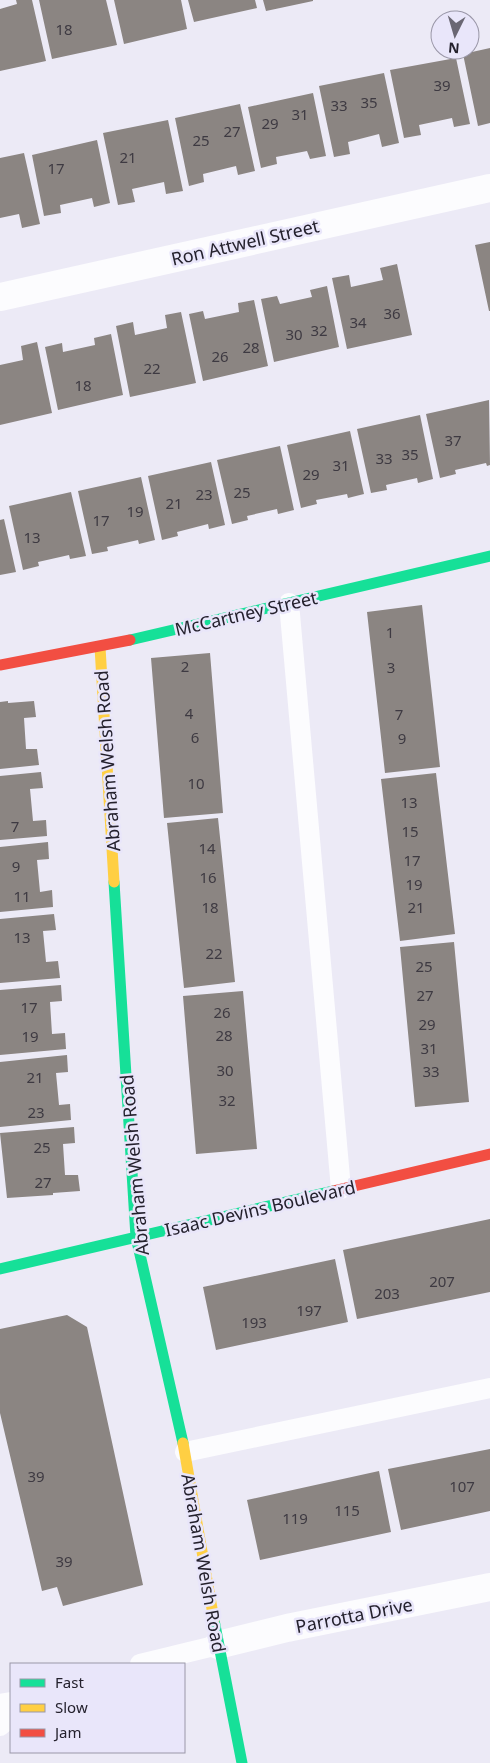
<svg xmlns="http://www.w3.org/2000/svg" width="490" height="1763" font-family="'Noto Sans',sans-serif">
  <rect width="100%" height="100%" fill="#eceaf6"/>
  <path fill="#8b8582" d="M16 0H32L46 61 0 71V9L17 4Z
    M39 0H106L117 45 52 59Z
    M114 0H181L187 29 124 44Z
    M188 0H255L257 8 194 22Z
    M263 0H313V1L266 11Z
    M490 48V123L478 126 463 54Z
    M456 58 470 124 454 127 452 118 419 125 421 135 404 138 390 70Z
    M384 73 399 143 382 147 379 134 348 142 350 154 334 157 319 86Z
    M313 93 326 156 310 159 307 151 276 157 277 164 261 168 248 107Z
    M240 104 255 171 238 175 236 166 203 174 204 182 189 186 175 118Z
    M168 120 183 191 166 194 164 182 132 189 135 202 118 205 103 133Z
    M97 140 110 203 94 207 92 198 60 205 61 213 44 216 32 155Z
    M24 153 40 224 22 228 19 214 0 218V158Z
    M490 242V311H489L475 245Z
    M397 264 412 335 347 349 332 278 349 275 351 287 383 280 380 268Z
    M327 286 339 347 274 362 261 299 277 296 280 304 312 297 310 290Z
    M254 300 268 366 203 381 189 314 203 311 205 319 239 312 238 303Z
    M181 312 196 383 130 397 116 326 133 322 135 335 167 328 165 315Z
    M111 334 123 395 58 410 45 347 62 343 63 352 95 345 94 338Z
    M37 342 52 413 0 425V365L23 360 21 346Z
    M489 400 490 465 487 466 486 463 455 470 456 474 440 478 426 414Z
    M420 415 433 479 418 483 417 478 386 485 387 490 371 493 357 429Z
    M350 431 364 494 348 498 347 494 316 500 317 504 301 508 287 445Z
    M280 446 294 510 278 514 277 509 247 516 248 520 232 524 217 460Z
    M211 462 225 525 209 529 208 524 177 532 178 536 162 540 148 476Z
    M141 477 155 540 139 544 138 540 107 547 108 551 92 554 78 491Z
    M71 492 86 556 70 559 69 555 38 562 39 566 23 570 9 506Z
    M4 519 16 572 0 575V520Z
    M422 605 440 767 385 773 367 612Z
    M210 653 223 813 164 818 151 658Z
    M8 701V703L34 701 36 717 24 718 26 749H37L39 765 0 769V702Z
    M41 772 43 788 30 789 33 821 46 820 47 836 0 840V776Z
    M436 773 455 934 400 941 381 779Z
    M218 818 235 982 184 988 167 823Z
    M48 842 49 859 37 860 40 892 52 890 53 907 0 912V847Z
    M54 914 56 930 43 931 46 962 58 961 60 978 0 983V919Z
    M454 942 469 1102 415 1107 400 947Z
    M61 985 62 1001 50 1002 52 1034 65 1033 66 1049 0 1055V990Z
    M243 991 257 1149 196 1154 183 996Z
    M67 1055 68 1072 56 1073 59 1105 70 1104 71 1120 0 1127V1062Z
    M74 1127 75 1143 63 1144 65 1175H78L80 1191 53 1193V1195L7 1198 0 1133Z
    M490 1219V1292L357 1319 343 1250Z
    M335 1259 348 1322 216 1350 203 1287Z
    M67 1315 87 1327 143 1585 63 1606 57 1587 42 1591 0 1413V1329Z
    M490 1449V1511L401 1530 388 1469Z
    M379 1471 391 1532 260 1560 247 1500Z"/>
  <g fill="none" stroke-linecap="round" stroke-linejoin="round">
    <path stroke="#fcfcfe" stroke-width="20" d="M289 603 341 1189
      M185 1452 490 1388
      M140 1664 218 1645
      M0 1704 11 1702
      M0 1726 11 1717"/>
    <path stroke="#fcfcfe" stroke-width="28" d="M0 297 490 188
      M218 1645 287 1628 490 1587"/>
    <path stroke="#16e098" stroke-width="11" d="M130 640 490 556
      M114 882 136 1237 183 1443
      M0 1269 333 1191
      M214 1620 242 1763"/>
    <path stroke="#ffcf43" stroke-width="11" d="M100 647 114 882
      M183 1443 214 1620"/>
    <path stroke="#f24e42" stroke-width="11" d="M0 665 130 640
      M333 1191 490 1154"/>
  </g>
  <g text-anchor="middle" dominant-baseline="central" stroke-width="5" stroke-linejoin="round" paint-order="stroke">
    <g font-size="15" fill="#3e3a42">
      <text x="64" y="29">18</text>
      <text x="442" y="85">39</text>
      <text x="369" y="102">35</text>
      <text x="339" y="105">33</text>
      <text x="300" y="114">31</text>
      <text x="270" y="123">29</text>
      <text x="232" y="131">27</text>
      <text x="201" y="140">25</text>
      <text x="128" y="157">21</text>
      <text x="56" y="168">17</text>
      <text x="392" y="313">36</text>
      <text x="358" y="322">34</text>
      <text x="319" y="330">32</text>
      <text x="294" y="334">30</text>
      <text x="251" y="347">28</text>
      <text x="220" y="356">26</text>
      <text x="152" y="368">22</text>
      <text x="83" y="385">18</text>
      <text x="453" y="440">37</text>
      <text x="410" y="454">35</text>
      <text x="384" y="458">33</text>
      <text x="341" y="465">31</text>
      <text x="311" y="474">29</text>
      <text x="242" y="492">25</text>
      <text x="204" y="494">23</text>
      <text x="174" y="503">21</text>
      <text x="135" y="511">19</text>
      <text x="101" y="520">17</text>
      <text x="32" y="537">13</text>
      <text x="390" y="632">1</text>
      <text x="185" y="666">2</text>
      <text x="391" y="667">3</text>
      <text x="189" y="713">4</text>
      <text x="399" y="714">7</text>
      <text x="195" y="737">6</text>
      <text x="402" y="738">9</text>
      <text x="196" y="783">10</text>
      <text x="409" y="802">13</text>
      <text x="15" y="826">7</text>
      <text x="410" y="831">15</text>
      <text x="207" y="848">14</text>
      <text x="412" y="860">17</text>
      <text x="16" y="866">9</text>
      <text x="208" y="877">16</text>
      <text x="414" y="884">19</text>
      <text x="22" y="896">11</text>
      <text x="210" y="907">18</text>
      <text x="416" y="907">21</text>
      <text x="22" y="937">13</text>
      <text x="214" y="953">22</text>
      <text x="424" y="966">25</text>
      <text x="425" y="995">27</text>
      <text x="29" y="1007">17</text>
      <text x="222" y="1012">26</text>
      <text x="427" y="1024">29</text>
      <text x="224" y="1035">28</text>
      <text x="30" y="1036">19</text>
      <text x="429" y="1048">31</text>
      <text x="225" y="1070">30</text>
      <text x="431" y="1071">33</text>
      <text x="35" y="1077">21</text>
      <text x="227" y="1100">32</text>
      <text x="36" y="1112">23</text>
      <text x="42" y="1147">25</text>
      <text x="43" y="1182">27</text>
      <text x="442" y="1281">207</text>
      <text x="387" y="1293">203</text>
      <text x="309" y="1310">197</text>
      <text x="254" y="1322">193</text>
      <text x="36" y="1476">39</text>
      <text x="462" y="1486">107</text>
      <text x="347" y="1510">115</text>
      <text x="295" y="1518">119</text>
      <text x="64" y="1561">39</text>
    </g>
    <g font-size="18" fill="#24212d" stroke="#e9e6fa">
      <text transform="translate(245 242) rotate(-13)">Ron Attwell Street</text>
      <text transform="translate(246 613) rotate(-13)">McCartney Street</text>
      <text transform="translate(107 761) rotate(-94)">Abraham Welsh Road</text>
      <text transform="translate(134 1165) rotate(-95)">Abraham Welsh Road</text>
      <text transform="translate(260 1208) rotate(-13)">Isaac Devins Boulevard</text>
      <text transform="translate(204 1563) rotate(80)">Abraham Welsh Road</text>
      <text transform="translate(354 1615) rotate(-11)">Parrotta Drive</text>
    </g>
  </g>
  <rect x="10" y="1663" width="175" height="90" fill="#e9e6fa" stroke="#9a97a8"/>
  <rect x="20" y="1679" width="25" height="8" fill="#16e098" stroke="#9a97a8"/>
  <text x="55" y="1688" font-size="15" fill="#24212d">Fast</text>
  <rect x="20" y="1704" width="25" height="8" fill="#ffcf43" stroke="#9a97a8"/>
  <text x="55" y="1713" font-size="15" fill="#24212d">Slow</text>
  <rect x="20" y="1729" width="25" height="8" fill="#f24e42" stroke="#9a97a8"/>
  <text x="55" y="1738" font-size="15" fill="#24212d">Jam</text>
  <g transform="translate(455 35) rotate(185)"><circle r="24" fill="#e9e6fa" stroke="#9a97a8"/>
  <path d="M0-4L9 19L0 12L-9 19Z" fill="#6a6773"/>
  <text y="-8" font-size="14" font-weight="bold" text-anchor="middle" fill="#24212d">N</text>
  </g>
</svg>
